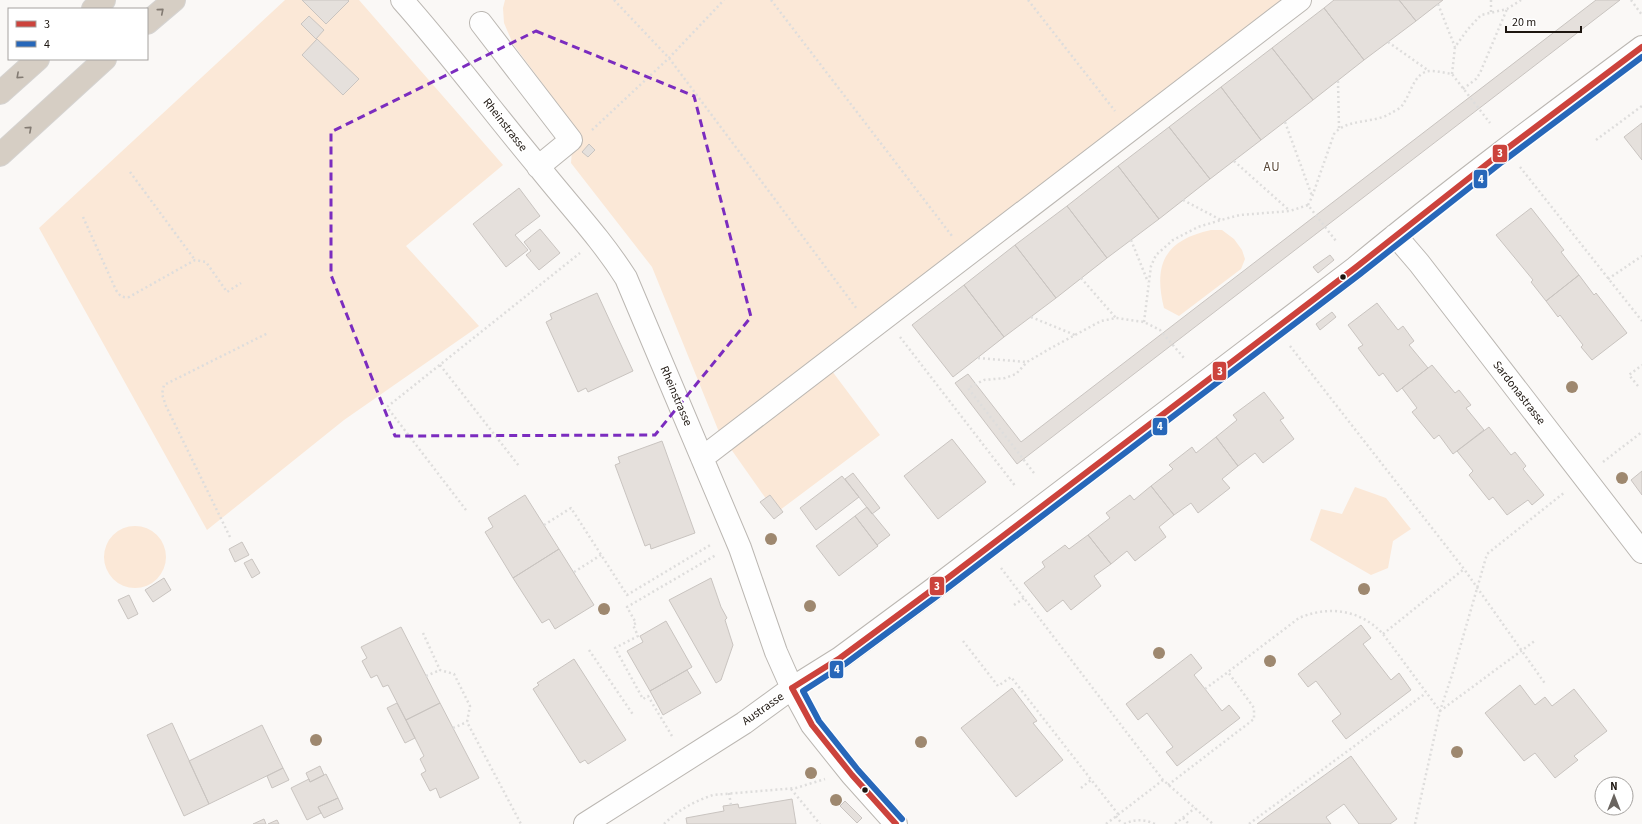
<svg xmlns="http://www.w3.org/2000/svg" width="1642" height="824" font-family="'Source Sans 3',sans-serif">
  <rect width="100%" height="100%" fill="#faf8f6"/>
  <path fill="#fbe8d7" d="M285 0H359L503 165 406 246 479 326 344 420 207 530 39 228Z
    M505 0H1286L820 355 880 435 776 513 719 432 652 267 571 163 574 126 513 44 504 23 503 8Z
    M1211 230H1222L1234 239 1242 250 1245 259 1241 269 1179 316 1164 308C1153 264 1165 240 1211 230Z
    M1355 487 1386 498 1411 529 1393 541 1388 568 1371 575 1310 540 1321 509 1342 514Z
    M104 557a31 31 0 1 1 62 0a31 31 0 1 1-62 0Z"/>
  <path fill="#e5e0dc" stroke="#c9c4c0" d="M302 0H348L349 1 326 24Z
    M1334 0H1399L1416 21 1364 60 1324 8Z
    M1399 0H1443L1416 21Z
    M1596 0H1620L1017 464 955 383 968 374 1021 442Z
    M1324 8 1364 60 1313 100 1272 48Z
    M309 16 324 30 316 39 301 24Z
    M317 39 359 79 343 95 302 55Z
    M1272 48 1313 100 1261 140 1221 87Z
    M1221 87 1261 140 1210 179 1169 127Z
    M1642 123V160L1624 137Z
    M1169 127 1210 179 1159 219 1118 166Z
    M589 144 595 150 588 157 582 152Z
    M1118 166 1159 219 1107 258 1067 206Z
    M519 188 540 216 515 235 528 250 506 267 473 224Z
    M1067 206 1107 258 1056 298 1015 245Z
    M1531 208 1564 250 1561 252 1579 275 1546 301 1531 282 1533 280 1496 235Z
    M540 229 560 253 539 270 526 255 531 251 524 242Z
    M1015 245 1056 298 1004 337 964 285Z
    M1330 255 1334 260 1318 273 1313 267Z
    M1579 275 1594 295 1596 293 1627 333 1592 360 1581 347 1583 345 1560 315 1558 317 1546 301Z
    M964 285 1004 337 953 377 912 325Z
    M597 293 633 371 588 392 586 388 578 392 546 322 552 319 550 314Z
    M1377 303 1398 330 1403 326 1414 341 1409 345 1428 368 1397 392 1383 373 1379 376 1358 348 1363 345 1348 325Z
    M1332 312 1336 317 1320 330 1316 324Z
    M1432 365 1455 393 1459 390 1471 405 1466 408 1484 430 1453 454 1439 435 1434 439 1412 412 1417 408 1402 388Z
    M1264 392 1284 418 1280 420 1294 439 1263 463 1255 453 1238 466 1216 437 1237 420 1233 415Z
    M1489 427 1511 455 1515 452 1526 466 1523 469 1544 495 1532 505 1528 500 1507 515 1493 497 1489 500 1469 475 1473 471 1457 451Z
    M1216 437 1238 466 1222 479 1230 488 1198 513 1191 503 1174 515 1151 486 1173 469 1169 465 1192 447 1196 453Z
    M952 439 986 482 938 519 904 476Z
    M662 441 695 533 651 549 650 544 645 546 615 465 620 463 618 457Z
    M1642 471V495L1631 480Z
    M853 473 880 508 872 514 845 479Z
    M842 476 859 497 816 530 800 508Z
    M1151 486 1174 515 1159 527 1166 537 1135 561 1127 551 1111 564 1088 535 1110 518 1106 513 1130 495 1134 500Z
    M525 495 559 549 513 578 485 532 493 527 488 518Z
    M770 495 783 512 774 519 760 502Z
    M867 507 890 535 877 545 855 516Z
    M855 516 878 546 839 576 816 546Z
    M1088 535 1111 564 1094 576 1101 586 1071 610 1063 600 1047 612 1024 583 1045 567 1042 562 1065 545 1069 549Z
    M242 542 249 555 235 562 229 549Z
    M559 549 594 605 555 629 549 619 542 623 513 578Z
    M252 559 260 573 252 578 244 563Z
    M164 578 171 590 153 602 145 590Z
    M711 578 721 607 727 618 725 620 733 645 721 680 716 683 669 600Z
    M129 595 138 614 128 619 118 600Z
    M666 621 692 667 650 691 627 651 643 642 640 636Z
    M1361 625 1371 638 1363 644 1391 680 1399 673 1411 690 1346 739 1332 721 1341 714 1316 681 1308 687 1298 674Z
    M401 627 440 703 406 720 388 685 383 687 377 675 371 678 362 661 367 658 361 647Z
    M1191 654 1202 668 1194 675 1205 689 1222 711 1229 705 1240 718 1177 766 1166 752 1173 747 1147 713 1138 720 1126 704Z
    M574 659 626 740 588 764 585 760 580 763 533 689 539 685 537 683Z
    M687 670 701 693 663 715 650 691Z
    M1520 685 1535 705 1545 697 1552 706 1574 689 1607 731 1574 756 1578 760 1555 778 1535 753 1524 761 1485 713Z
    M1012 688 1037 721 1033 723 1063 760 1016 797 961 728Z
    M397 703 415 738 405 743 387 708Z
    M440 703 479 778 440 798 436 788 430 791 421 774 426 771 420 759 424 756 406 720Z
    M172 723 209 804 184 816 147 735Z
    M262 725 283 768 209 804 189 761Z
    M1351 756 1397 819 1390 824H1359L1344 804 1326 817 1331 824H1257Z
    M320 766 324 775 310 782 306 773Z
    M283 768 289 780 272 788 267 776Z
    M326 774 338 798 318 807 321 813 307 820 291 788 309 779 310 782Z
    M338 798 343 809 324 818 318 807Z
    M792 799 796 824H687L686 818 724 811 723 806 738 804 739 808Z
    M845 801 862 818 857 823 840 806Z
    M264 819 266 824H253Z
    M277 820 279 824H268Z"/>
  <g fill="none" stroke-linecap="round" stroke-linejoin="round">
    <defs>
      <path id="minor" d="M402 0C450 54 492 111 538 166 568 204 600 237 626 278L740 548 776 652 792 688 812 725 852 775 896 824
        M481 23 571 140 538 167
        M1395 235 1419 263 1642 552
        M702 458 1300 0
        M585 824 744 723 792 688 840 658 932 590 1355 268C1448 191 1545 119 1642 47"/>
      <path id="highway" d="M93 9 104 0
        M147 23 174 0
        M0 93 38 59
        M0 155 105 59"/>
    </defs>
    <use href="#minor" stroke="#bbb7b2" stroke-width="24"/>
    <use href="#highway" stroke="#d5d3d1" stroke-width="24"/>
    <path stroke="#dedddc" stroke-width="2.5" stroke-dasharray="2 3" stroke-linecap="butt" d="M614 0 669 58 857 309
      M771 0 952 236
      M1028 0 1115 111
      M1491 0V13
      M1631 0 1642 15
      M1438 4 1455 47
      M1388 42 1429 71
      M1452 74 1455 47 1468 29 1481 15 1507 9 1521 0
      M1338 81 1339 128
      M1463 89 1476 79 1480 73 1507 9
      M1285 122 1312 196
      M592 130 669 58 724 0
      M1596 140 1642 106
      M1234 161 1290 211
      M1520 167 1642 321
      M130 172 195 260
      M1183 200 1221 220
      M1308 205 1312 197 1334 134C1347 118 1374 124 1391 113 1395 111 1401 108 1403 104 1411 94 1414 71 1431 71 1438 71 1445 73 1452 74L1490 123
      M83 217 116 290C120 296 122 298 129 297L195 260 206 262 227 292 241 283
      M1131 240 1148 282
      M1081 278 1116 318
      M1608 279 1642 256
      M1031 317 1075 335
      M1144 322 1151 266 1156 255 1173 240 1198 227 1221 220 1240 215 1290 211 1308 205 1336 241
      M900 337 1016 487
      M1290 346 1464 569 1546 685
      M978 358 1027 362
      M440 365 519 466
      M1638 386 1629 375 1642 365
      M1603 462 1642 432
      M1034 473 968 388 984 380 1005 378 1016 374 1027 362 1051 348 1101 321 1116 318 1144 322 1160 330 1184 358
      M466 510 387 407 580 253
      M544 525 571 508 627 595 712 544
      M230 537 166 406 162 394 164 385 268 333
      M1001 568 1163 780 1213 824
      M574 572 601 555
      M1014 605 1024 598
      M423 633 440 670 454 674 470 706 467 722 521 824
      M1383 634 1464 569
      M963 641 998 686 1011 677 1118 814
      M589 650 634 716
      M426 676 440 670
      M1205 689 1228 672
      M453 728 467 722
      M672 736 648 696 643 699 615 648 638 636 633 625 636 623 627 607 716 555
      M1168 785 1254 719V708L1228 672 1299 618C1329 605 1361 610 1383 634L1440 711 1536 640
      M1081 788 1091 780
      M791 789 820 824
      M729 793 731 805
      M1116 816 1122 824
      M1183 818 1189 824
      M664 824C678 810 695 801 713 795L796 788 825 779
      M1106 824 1163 780
      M1124 824C1135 819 1144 819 1155 824
      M1175 824 1195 808
      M1249 824 1426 693
      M1415 824 1440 711 1452 675 1487 554 1565 492"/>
    <use href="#minor" stroke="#fefefe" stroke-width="22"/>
    <use href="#highway" stroke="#d6cec4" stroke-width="22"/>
    <defs>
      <path id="bus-1" d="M792 688 840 658 932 590 1355 268 1497 156 1642 47
        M792 688 812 725 852 775 896 824"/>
      <path id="bus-2" d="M902 819 858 770 819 721 803 691 845 664 937 596 1360 274 1502 162 1642 57"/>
    </defs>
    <use href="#bus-1" stroke="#fff" stroke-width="9"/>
    <use href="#bus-2" stroke="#fff" stroke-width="9"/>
    <use href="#bus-1" stroke="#cc433c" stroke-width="6"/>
    <use href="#bus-2" stroke="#2767b9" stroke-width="6"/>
  </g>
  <g fill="#9e886f">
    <circle cx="1572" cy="387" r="6"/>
    <circle cx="1622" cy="478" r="6"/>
    <circle cx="771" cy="539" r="6"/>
    <circle cx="1364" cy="589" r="6"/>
    <circle cx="810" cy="606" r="6"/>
    <circle cx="604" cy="609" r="6"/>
    <circle cx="1159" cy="653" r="6"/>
    <circle cx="1270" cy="661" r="6"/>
    <circle cx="316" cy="740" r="6"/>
    <circle cx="921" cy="742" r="6"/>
    <circle cx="1457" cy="752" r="6"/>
    <circle cx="811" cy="773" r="6"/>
    <circle cx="836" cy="800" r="6"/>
  </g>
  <defs><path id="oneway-chevron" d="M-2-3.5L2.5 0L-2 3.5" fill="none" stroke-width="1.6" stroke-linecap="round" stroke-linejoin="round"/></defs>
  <g stroke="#837b73">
    <use href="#oneway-chevron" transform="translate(161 11) rotate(-40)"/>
    <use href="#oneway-chevron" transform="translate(19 76) rotate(138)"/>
    <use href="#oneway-chevron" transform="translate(29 129) rotate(-42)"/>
  </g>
  <path fill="none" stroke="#7b2cbf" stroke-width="3" stroke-dasharray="8 5" stroke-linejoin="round" d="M536 31 694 96 751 317 655 435 395 436 331 275V132Z"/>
  <g fill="#1d1610" stroke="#fff" stroke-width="1.5">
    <circle cx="1343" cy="277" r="3.5"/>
    <circle cx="865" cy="790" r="3.5"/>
  </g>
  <g text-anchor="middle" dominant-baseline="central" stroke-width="3" stroke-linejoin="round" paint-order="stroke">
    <g font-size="12" fill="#1d1610" stroke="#fff">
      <text transform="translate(505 125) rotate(52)">Rheinstrasse</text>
      <text transform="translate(1519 393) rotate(52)">Sardonastrasse</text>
      <text transform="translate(676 396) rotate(67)">Rheinstrasse</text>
      <text transform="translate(763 709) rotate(-35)">Austrasse</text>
    </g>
    <g font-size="13" letter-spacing="1" fill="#594838" stroke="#fff">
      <text x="1272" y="167">AU</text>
    </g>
  </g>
  <g stroke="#fff" stroke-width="1.5">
    <rect x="1492" y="144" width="16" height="19" rx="4" fill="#cc433c"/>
    <rect x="1473" y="169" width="15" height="20" rx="4" fill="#2767b9"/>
    <rect x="1212" y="361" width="15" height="20" rx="4" fill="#cc433c"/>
    <rect x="1152" y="417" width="16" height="19" rx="4" fill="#2767b9"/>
    <rect x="929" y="576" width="16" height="20" rx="4" fill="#cc433c"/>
    <rect x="829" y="660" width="15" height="19" rx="4" fill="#2767b9"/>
  </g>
  <g font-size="11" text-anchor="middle" font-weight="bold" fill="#fff">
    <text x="1500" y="157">3</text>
    <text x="1481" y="183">4</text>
    <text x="1220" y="375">3</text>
    <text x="1160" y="430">4</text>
    <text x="937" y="590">3</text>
    <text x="837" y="673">4</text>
  </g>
  <rect x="8" y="8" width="140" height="52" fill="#ffffff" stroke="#a5a29f"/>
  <rect x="16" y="21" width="20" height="6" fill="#cc433c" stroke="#a5a29f"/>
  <text x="44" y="28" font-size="12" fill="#1d1610">3</text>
  <rect x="16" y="41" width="20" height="6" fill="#2767b9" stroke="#a5a29f"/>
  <text x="44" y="48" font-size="12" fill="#1d1610">4</text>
  <g transform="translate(1614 796)"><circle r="19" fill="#ffffff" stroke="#a5a29f"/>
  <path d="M0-3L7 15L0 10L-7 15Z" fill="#6a6560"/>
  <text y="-6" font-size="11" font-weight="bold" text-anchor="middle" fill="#1d1610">N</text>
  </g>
  <path d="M1506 26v6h75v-6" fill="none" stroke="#1d1610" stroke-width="2"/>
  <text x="1512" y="26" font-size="12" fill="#1d1610" stroke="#ffffff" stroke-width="3" paint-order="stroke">20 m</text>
</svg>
